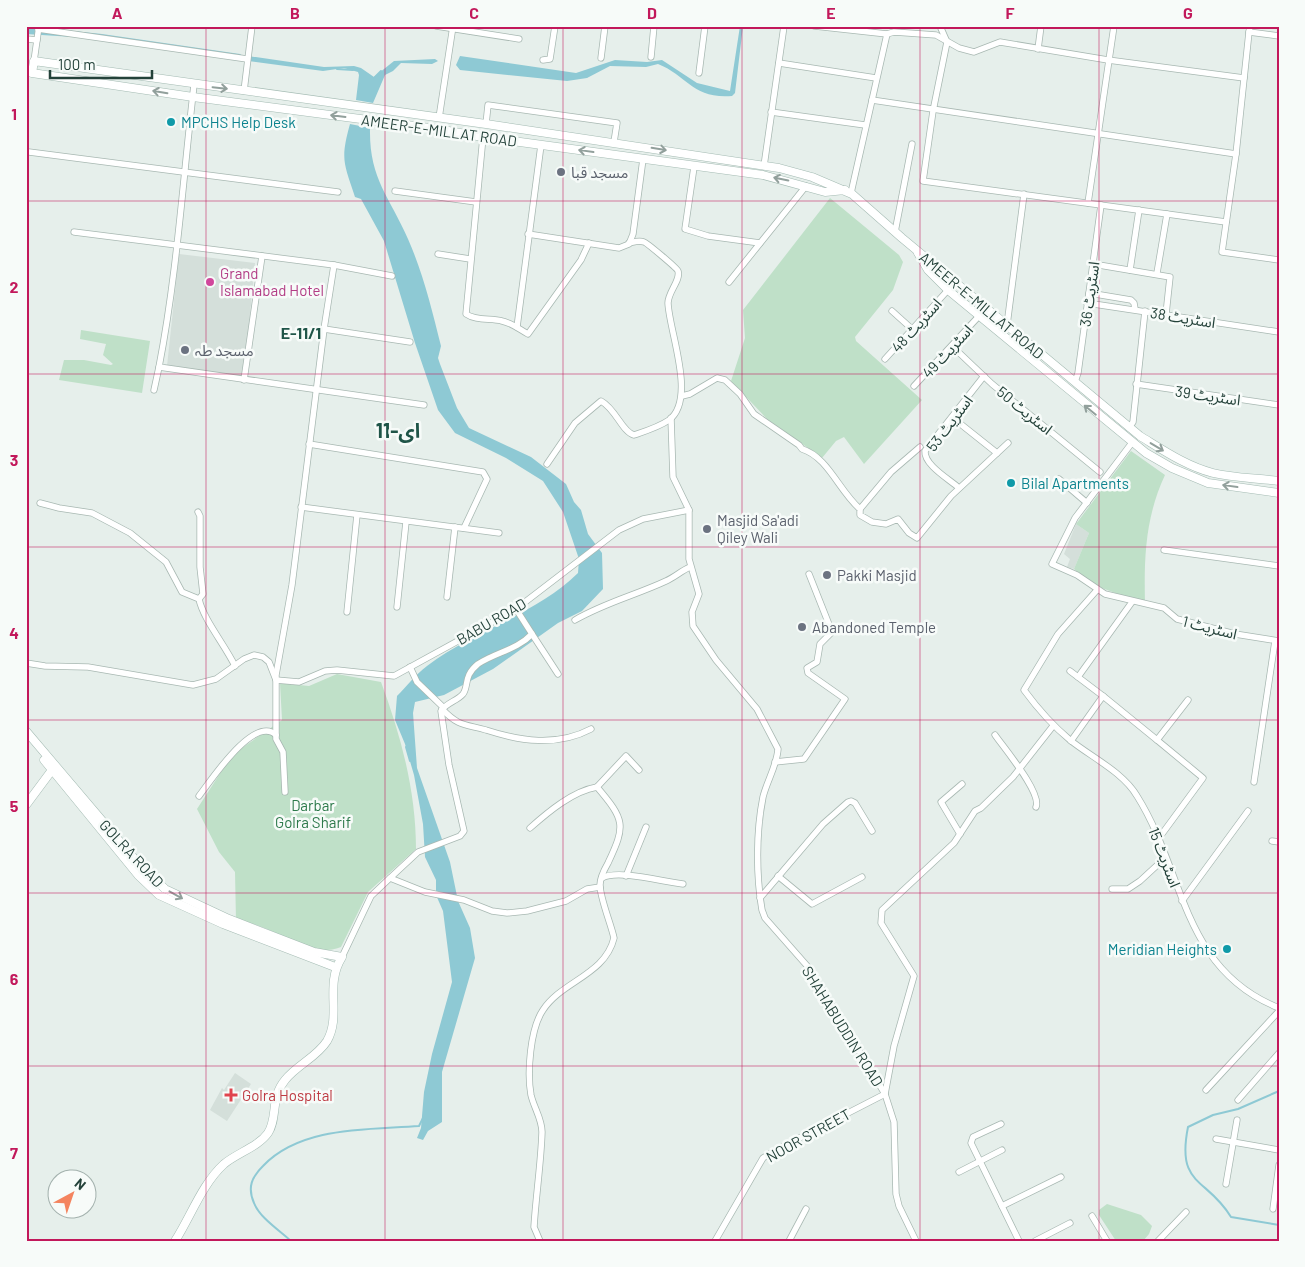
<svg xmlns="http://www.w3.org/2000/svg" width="1305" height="1267" font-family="Barlow,'Noto Sans Arabic',sans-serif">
	<rect width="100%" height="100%" fill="#e6efeb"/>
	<g fill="#d4dfda">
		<path d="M179,254L255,263L244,376L167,366Z"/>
		<path d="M1076,524L1089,533L1074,569L1067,567L1070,559L1064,554Z"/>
		<path d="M235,1073L251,1084L227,1121L210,1110L222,1088L224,1090Z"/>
	</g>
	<g fill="#bfe0c8">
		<path d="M830,198L899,255L903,262L893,290L855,337L856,341L922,400L864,464L844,437L836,441L822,458L767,419L731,381L745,338L743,310Z"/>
		<path d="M81,330L150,341L142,393L59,380L64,360H84L111,365L113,364L103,355L106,344L80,339Z"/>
		<path d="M1131,451L1165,475C1145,518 1144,558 1145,604L1091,584L1074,569L1089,533L1076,524Z"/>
		<path d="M337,674L381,682C401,736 416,791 416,849L368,892L341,947C310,959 287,935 259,926C252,923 243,922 236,921L235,872L219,852L197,809L232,755L282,720L280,683L309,686Z"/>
		<path d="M1107,1204L1141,1215L1152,1226L1149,1234L1143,1241H1116L1099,1215V1210Z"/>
	</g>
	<g fill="#8ec9d4">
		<path d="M26,26L102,34L240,54L247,59L105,39L26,34Z"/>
		<path d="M740,26H743L735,93L732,96C692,99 688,76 658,64L646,67L610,66L587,78L567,81L460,70L456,65L460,56L576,73L615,60L647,62L662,60L697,83L730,91Z"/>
		<path d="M248,56L324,67L354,66L361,68L374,77L394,61L435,59L438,61L432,64L401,63L393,71L385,75L373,103L356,100L359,75L358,72L344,68L323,71L248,61Z"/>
		<path d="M350,124L370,128C369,179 389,195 408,239C423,273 432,310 441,346L438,358L440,364L457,408L469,428L531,457L566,484L574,502L581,510L588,534L602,553L603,589L582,611L558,623L493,669L444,695L415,702L413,713L417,768L450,862L458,901L470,928L475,958L442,1072V1122L428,1131L423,1140L417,1138L421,1128L424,1092L432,1054L452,982L443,911L436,895V880L425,857L423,824L414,775L405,744L395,720L397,696C407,686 416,674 427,666C474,630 535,615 578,573L579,559L563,512L543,481L506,458L455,433L438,410L415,343L384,241L361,199L355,197C344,163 340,160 350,124Z"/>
	</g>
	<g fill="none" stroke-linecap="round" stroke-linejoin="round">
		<g stroke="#8ec9d4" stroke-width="2">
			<path d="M337,69L353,70"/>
			<path d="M374,78L381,71"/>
			<path d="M406,747L410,761"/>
			<path d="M1279,1091L1238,1109L1213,1115L1188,1127C1176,1187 1207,1177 1231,1217L1279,1225"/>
			<path d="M291,1241C279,1230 260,1218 254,1203C247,1187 252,1177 263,1166C301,1126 368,1130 419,1126L423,1118"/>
		</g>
		<defs>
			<g id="street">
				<path d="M436,26L519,39"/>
				<path d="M814,26L887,34L894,32L936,35L959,48L974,52L1000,42L1108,60L1244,78"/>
				<path d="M940,26L947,42L933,111L923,181L1226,222"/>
				<path d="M1250,26L1249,32L1279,36"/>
				<path d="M38,29L247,59"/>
				<path d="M1249,32L1236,154L1222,252L1279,260"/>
				<path d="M26,39L37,40"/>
				<path d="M1038,49L1041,26"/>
				<path d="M651,57L654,26"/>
				<path d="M601,58L605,26"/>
				<path d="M543,60L550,59L555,26"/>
				<path d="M34,61L39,26"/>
				<path d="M779,63L876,78"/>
				<path d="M699,73L705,26"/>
				<path d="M194,85C183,179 177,274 159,367L424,405"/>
				<path d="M244,91L252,26"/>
				<path d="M872,100L1236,154"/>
				<path d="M771,112L865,125"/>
				<path d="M439,118L453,26"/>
				<path d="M486,124L488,105L617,123L614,142"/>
				<path d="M483,137L466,314C476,321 491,318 502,321C512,323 519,329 528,334L581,260L589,243"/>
				<path d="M29,152L338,192"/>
				<path d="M764,166L784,26"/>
				<path d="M694,167L685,229L708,236L760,243"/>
				<path d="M395,191L476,202"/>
				<path d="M851,193L887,34"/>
				<path d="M1088,203L1114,26"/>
				<path d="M74,232L334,265L392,276"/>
				<path d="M895,232L912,144"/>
				<path d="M528,234L619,248L629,244L633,234L643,159"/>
				<path d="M438,254L470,259"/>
				<path d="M1093,264L1170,277L1166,314"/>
				<path d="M1130,270L1139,210"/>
				<path d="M1157,273L1167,214"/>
				<path d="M729,282L806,186"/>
				<path d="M1089,293L1131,300L1134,303L1135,309"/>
				<path d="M1087,303L1279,332"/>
				<path d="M892,311L912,329"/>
				<path d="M1007,325L1024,194"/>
				<path d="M517,327L541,145"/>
				<path d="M324,329L410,342"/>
				<path d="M952,346L992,384L1100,472"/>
				<path d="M885,359L948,290"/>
				<path d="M244,380L262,256"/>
				<path d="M1075,382L1078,373L1101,205"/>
				<path d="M1136,384L1279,405"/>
				<path d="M914,386L980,315"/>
				<path d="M154,390L159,367"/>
				<path d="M682,396L690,394L717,378L725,380L740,394L754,414L799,445L802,449C828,457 839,491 860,509V515L872,522L886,524L898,519L909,533L917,538L951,496L1008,443"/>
				<path d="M671,418L673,477L689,510V559L699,594L692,612L693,626L716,660L757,709L778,749C777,765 767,781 763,797C756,832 756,875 762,910L765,918L809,968L885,1094L894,1122L896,1194L899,1206L916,1241"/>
				<path d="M953,418L997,453"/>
				<path d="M1129,428L1133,422L1145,311"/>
				<path d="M309,444L483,472L487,479L464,528"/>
				<path d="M1131,444L1075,518L1052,564L1077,575L1105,594L1164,608L1177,619L1235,634L1279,641"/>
				<path d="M547,464L575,423L601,401C616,409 622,432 634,435C646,431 659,427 669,420C697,399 669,331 668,303C668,292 681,280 678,271C677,268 647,243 644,242C639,240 634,242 629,243"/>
				<path d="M1059,479L1087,503"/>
				<path d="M959,488C949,479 924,465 925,451L984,376"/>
				<path d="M40,503L59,508L92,513L130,533L166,562L182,592L199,599"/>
				<path d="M301,507L499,533"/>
				<path d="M860,509L891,472L920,447"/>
				<path d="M198,512L200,516V567L203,594L199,599C203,619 225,645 235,666"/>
				<path d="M1164,550L1279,566"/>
				<path d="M1097,590L1058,634L1024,690C1038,709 1052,725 1070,740C1091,757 1123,772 1137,796C1185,872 1181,969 1279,1008"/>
				<path d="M447,597L455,527"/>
				<path d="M397,607L406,522"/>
				<path d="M347,612L357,515"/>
				<path d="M575,620C604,603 636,595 666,581C675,577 681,571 690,567"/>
				<path d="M532,634L558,674"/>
				<path d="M26,663L45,666L88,667L193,685L216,679L244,659L254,655L263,657L269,662L276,680L299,682L325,671L337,670L394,676L516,609L619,530L643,519L689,510"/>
				<path d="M410,667L417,682L443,707"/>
				<path d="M1070,671L1103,696"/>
				<path d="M1078,677L1132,602"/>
				<path d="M442,709C459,727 465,724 486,730C520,741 557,747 591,729"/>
				<path d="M995,735C1004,748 1042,793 1036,807"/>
				<path d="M1157,740L1203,778L1159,838"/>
				<path d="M1071,741L1103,696L1157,740L1188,700"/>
				<path d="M775,762L804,759L845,699L808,673L807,668L817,662L820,644L832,632L809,574"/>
				<path d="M1254,782L1275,641"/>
				<path d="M597,787L626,756L639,770"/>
				<path d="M285,792L283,752L276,739V675L292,585L324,329L334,265"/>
				<path d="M199,796C210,782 254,714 276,735"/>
				<path d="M530,828C548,812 573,791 597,787C625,820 626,825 608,863C604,870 600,878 600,885C600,898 611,924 614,938C605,975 562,981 543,1010C530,1029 527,1073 531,1095C534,1108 542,1119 542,1132C541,1163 536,1195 534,1227L540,1241"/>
				<path d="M960,834L941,802L962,784"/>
				<path d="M1272,841L1279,842"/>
				<path d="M626,876L646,827"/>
				<path d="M778,876L812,904L862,877"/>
				<path d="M390,878L418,852L460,836L464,831L449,765L441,711C446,703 457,701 463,694C469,686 463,676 478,664C496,652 517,650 532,634L516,609"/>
				<path d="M602,878C618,869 663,882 683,884"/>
				<path d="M1112,889H1128L1140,881L1165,858"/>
				<path d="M760,898L823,824L848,802L851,801L855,803L872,831"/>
				<path d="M1182,901L1248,811"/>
				<path d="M342,957L371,896L390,878L425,892L464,900L492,911L507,913L527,911L566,901L587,889L600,887"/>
				<path d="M1206,1090L1279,1011"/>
				<path d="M1238,1100L1279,1053"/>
				<path d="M1001,1124L973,1137L971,1143L1019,1241"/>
				<path d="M1216,1139L1279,1150"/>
				<path d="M959,1172L1002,1150"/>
				<path d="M1226,1184L1237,1120"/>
				<path d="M1002,1206L1061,1177"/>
				<path d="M1273,1209L1279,1165"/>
				<path d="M1092,1216L1107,1241"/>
				<path d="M715,1241L763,1158L774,1151L885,1094L894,1046L914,976L881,923L882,910L954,843L975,811L981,808L1013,777L1053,726"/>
				<path d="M789,1241L806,1209"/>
				<path d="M1035,1241L1070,1223"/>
				<path d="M1158,1241L1186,1212"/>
			</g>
			<g id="secondary">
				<path d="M845,190L825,192L763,175L483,137L437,129L193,97L32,73L34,61L486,124L779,168L812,177L852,194L902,238L1140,436C1163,450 1186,466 1213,473C1234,478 1257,478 1279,481"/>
				<path d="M918,253L928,270L948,290L1146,453L1172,468L1208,483L1279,493"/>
				<path d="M26,731L138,863L165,889L229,919L314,952L342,957C324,985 342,1015 327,1041C317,1057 297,1065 285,1080C270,1098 278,1118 268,1133C258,1147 237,1153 224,1164C202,1184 191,1216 175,1241"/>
				<path d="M44,760L138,875L159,895L223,924L335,967"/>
				<path d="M26,805L55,766"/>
			</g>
		</defs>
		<use href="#street" stroke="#a8b8b2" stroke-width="7"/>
		<use href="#secondary" stroke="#a4bbb3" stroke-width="9"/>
		<use href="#street" stroke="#fff" stroke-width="5.5"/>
		<use href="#secondary" stroke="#fff" stroke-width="8"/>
	</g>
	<defs><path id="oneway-shaft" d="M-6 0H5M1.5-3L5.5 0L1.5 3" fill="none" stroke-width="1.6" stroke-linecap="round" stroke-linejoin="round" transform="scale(1.25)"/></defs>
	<g stroke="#92a09c">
		<use href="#oneway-shaft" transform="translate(220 88) rotate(6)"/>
		<use href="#oneway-shaft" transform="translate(160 92) rotate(-171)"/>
		<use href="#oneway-shaft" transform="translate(338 116) rotate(-173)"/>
		<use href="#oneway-shaft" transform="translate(659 149) rotate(9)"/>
		<use href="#oneway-shaft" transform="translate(586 151) rotate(-172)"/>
		<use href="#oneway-shaft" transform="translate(781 179) rotate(-168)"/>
		<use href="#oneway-shaft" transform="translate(1090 410) rotate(-141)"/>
		<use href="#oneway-shaft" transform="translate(1157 447) rotate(31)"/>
		<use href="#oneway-shaft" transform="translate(1230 486) rotate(-172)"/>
		<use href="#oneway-shaft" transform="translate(176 895) rotate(29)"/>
	</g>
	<path fill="none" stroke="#c2185b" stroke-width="1" stroke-opacity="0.55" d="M206,26V1241M385,26V1241M563,26V1241M742,26V1241M920,26V1241M1099,26V1241M26,201H1279M26,374H1279M26,547H1279M26,720H1279M26,893H1279M26,1066H1279"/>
	<g fill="#0f9aa8" stroke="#f7fbf9" stroke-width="2">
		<circle cx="171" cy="122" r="5"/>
		<circle cx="1011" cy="483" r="5"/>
		<circle cx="1227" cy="949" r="5"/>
	</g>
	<g fill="#6b7280" stroke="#f7fbf9" stroke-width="2">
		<circle cx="561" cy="172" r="5"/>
		<circle cx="185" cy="350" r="5"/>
		<circle cx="707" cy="529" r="5"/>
		<circle cx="827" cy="575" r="5"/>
		<circle cx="802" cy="627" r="5"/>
	</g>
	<circle fill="#d1479c" stroke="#f7fbf9" stroke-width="2" cx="210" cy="282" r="5"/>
	<path fill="#e0444e" stroke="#f7fbf9" stroke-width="2" d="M228.5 1087.5h5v5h5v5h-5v5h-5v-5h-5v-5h5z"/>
	<g text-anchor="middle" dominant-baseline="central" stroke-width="5" stroke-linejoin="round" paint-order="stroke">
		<g font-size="15" fill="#0d838f" stroke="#f7fbf9" text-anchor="start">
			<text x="181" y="122">MPCHS Help Desk</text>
			<text x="1021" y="483">Bilal Apartments</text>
			<text x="1217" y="949" text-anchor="end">Meridian Heights</text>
		</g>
		<g font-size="15" fill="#24423a" stroke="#f7fbf9">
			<text transform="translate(439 130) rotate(8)">AMEER-E-MILLAT ROAD</text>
			<text transform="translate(1089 294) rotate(-82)">اسٹریٹ 36</text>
			<text transform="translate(982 305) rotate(40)">AMEER-E-MILLAT ROAD</text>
			<text transform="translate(1183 317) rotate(9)">اسٹریٹ 38</text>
			<text transform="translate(916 325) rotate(-48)">اسٹریٹ 48</text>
			<text transform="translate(947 351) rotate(-47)">اسٹریٹ 49</text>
			<text transform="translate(1208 395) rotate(8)">اسٹریٹ 39</text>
			<text transform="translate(1025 410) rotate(39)">اسٹریٹ 50</text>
			<text transform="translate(949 423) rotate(-53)">اسٹریٹ 53</text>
			<text transform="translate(491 621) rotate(-30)">BABU ROAD</text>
			<text transform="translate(1210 627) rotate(14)">اسٹریٹ 1</text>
			<text transform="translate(132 853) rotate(47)">GOLRA ROAD</text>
			<text transform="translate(1165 857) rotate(69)">اسٹریٹ 15</text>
			<text transform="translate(843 1026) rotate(58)">SHAHABUDDIN ROAD</text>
			<text transform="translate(808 1135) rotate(-29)">NOOR STREET</text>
		</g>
		<g font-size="15" fill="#5b616d" stroke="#f7fbf9" text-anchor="start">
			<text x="571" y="172">مسجد قبا</text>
			<text x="195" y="350">مسجد طہ</text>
			<text x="717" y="520">Masjid Sa'adi<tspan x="717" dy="17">Qiley Wali</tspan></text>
			<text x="837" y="575">Pakki Masjid</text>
			<text x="812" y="627">Abandoned Temple</text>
		</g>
		<g font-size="15" fill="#b23c85" stroke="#f7fbf9" text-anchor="start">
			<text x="220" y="273">Grand<tspan x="220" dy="17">Islamabad Hotel</tspan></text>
		</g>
		<g font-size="15" fill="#2d7a4b" stroke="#f7fbf9">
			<text x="313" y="805">Darbar<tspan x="313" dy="17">Golra Sharif</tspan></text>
		</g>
		<g font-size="15" fill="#be3a42" stroke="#f7fbf9" text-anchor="start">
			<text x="242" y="1095">Golra Hospital</text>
		</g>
		<g font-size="16" font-weight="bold" fill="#1f5548" stroke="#f7fbf9">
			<text x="301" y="332">E-11/1</text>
		</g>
		<g font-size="20" font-weight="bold" fill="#1f5548" stroke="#f7fbf9">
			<text x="398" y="430">ای-11</text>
		</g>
	</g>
	<rect width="1305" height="1267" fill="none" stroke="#f7fbf9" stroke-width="55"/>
	<g transform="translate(72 1194) rotate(40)"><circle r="24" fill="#f7fbf9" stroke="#a3b1ad"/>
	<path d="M0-4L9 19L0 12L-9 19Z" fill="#f4845f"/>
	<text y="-8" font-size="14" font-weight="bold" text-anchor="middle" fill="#24423a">N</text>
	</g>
	<path d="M50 70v8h102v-8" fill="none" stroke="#24423a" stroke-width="2.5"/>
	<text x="58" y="70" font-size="15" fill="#24423a" stroke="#f7fbf9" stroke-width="4" paint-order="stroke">100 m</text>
	<rect x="28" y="28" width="1250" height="1212" fill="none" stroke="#c2185b" stroke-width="2"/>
	<g font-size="16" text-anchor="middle" font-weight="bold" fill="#c2185b">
		<text x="117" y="19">A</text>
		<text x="295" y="19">B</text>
		<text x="474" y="19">C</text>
		<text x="652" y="19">D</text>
		<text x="831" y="19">E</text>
		<text x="1010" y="19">F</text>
		<text x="1188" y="19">G</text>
		<text x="14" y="120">1</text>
		<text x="14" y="293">2</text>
		<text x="14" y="466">3</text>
		<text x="14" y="639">4</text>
		<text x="14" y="812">5</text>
		<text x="14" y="985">6</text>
		<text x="14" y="1159">7</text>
	</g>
</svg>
